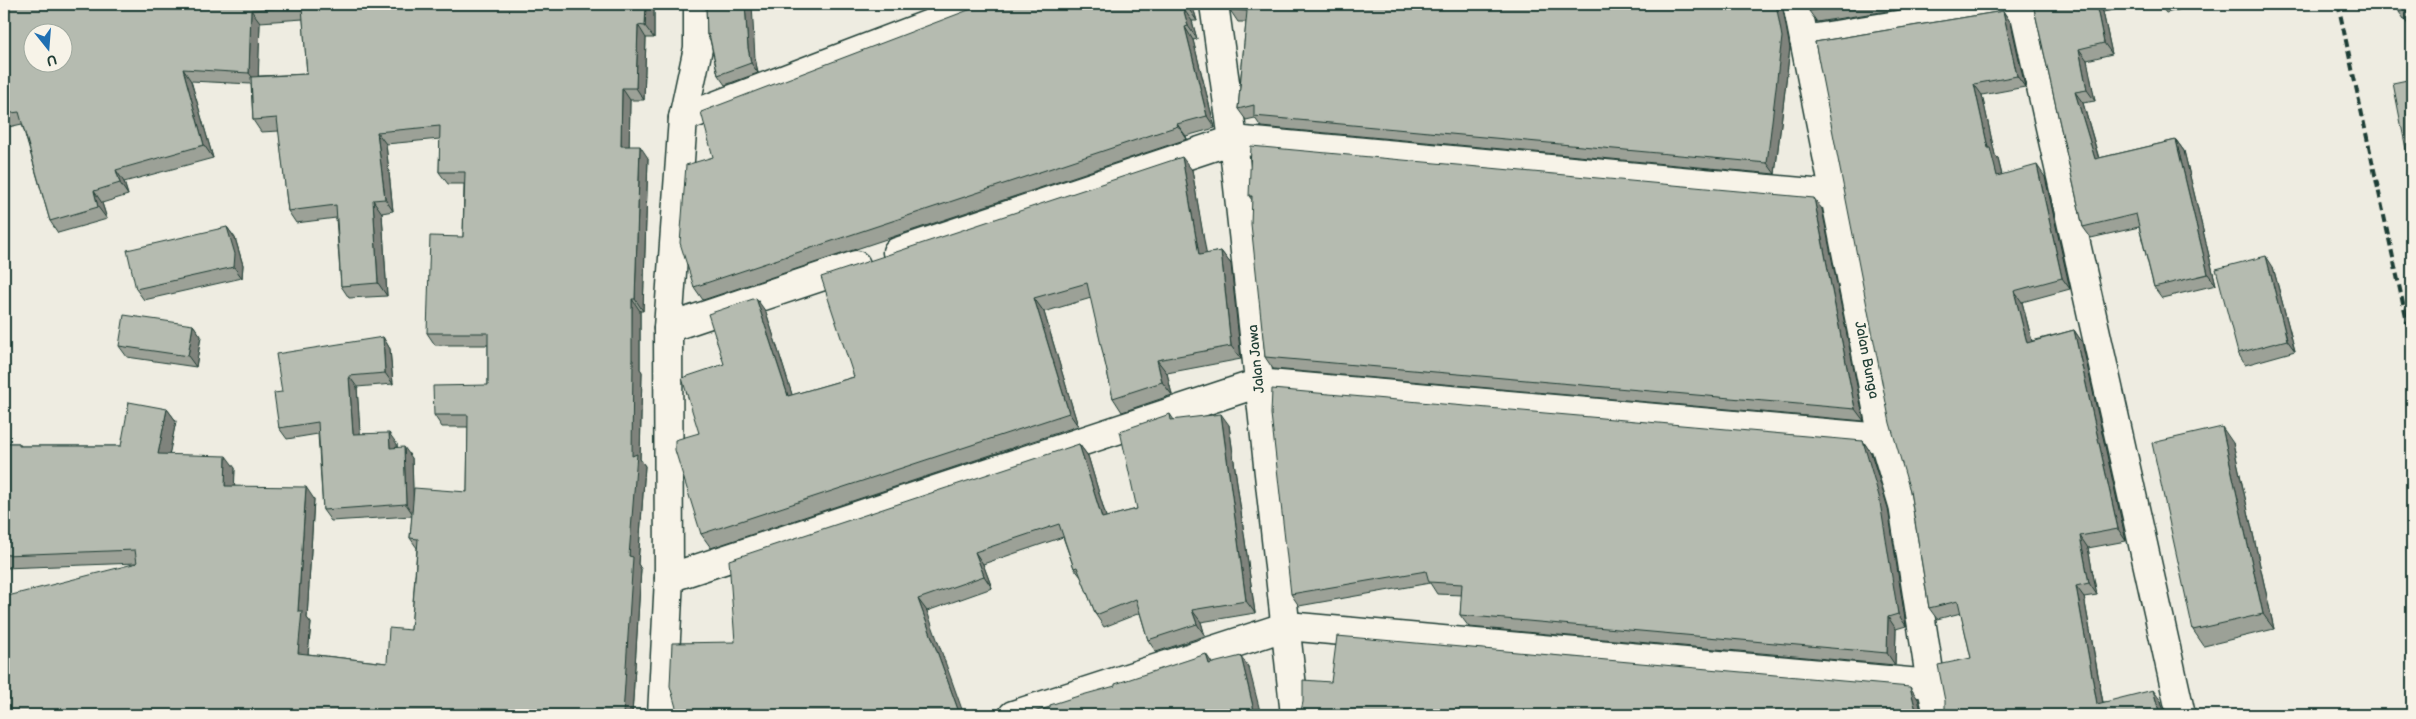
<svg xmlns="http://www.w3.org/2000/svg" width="2416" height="719" font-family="'Balsamiq Sans',sans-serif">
	<rect width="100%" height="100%" fill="#eeece1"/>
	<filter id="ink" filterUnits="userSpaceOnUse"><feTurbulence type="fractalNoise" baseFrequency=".02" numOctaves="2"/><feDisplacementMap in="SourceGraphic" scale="10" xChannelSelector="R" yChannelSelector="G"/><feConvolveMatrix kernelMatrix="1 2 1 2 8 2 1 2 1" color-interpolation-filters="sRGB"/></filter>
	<g filter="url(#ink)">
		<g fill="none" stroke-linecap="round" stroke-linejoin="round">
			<defs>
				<g id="minor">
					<path d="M1214,4L1233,140L1295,715"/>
					<path d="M1797,4L1883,438L1903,505L1931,684L1938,715"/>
					<path d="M2023,6L2181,715"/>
					<path d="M1804,40L2029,4"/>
					<path d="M683,118L982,4"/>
					<path d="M897,252L1233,140L1835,195"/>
					<path d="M668,328L856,265"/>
					<path d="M669,578L1259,383L1883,438"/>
					<path d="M662,715L669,578L668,328L683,118L698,48V4"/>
					<path d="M1013,715L1287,626L1931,684"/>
				</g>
			</defs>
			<use href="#minor" stroke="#1f3d34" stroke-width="31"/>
			<use href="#minor" stroke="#f7f3e8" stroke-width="28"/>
			<path stroke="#1f3d34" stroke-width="4" stroke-dasharray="8 4" stroke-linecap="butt" d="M2338,4L2412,345"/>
		</g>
		<g fill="#9ca197" stroke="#1f3d34" fill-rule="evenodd">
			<path d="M4,4H654V38H646L644,100H630L629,146L648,158L643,311H640V369L642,372L640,459L645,466L638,564L641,569L632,715H4L137,563L4,568V443H19L21,446H121L167,409L176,421L169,454L235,468L234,486L314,499L307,618L311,623L308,654L387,663L411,630L417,548L410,538L412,516L331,521L323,510L318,434L287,439L279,428L282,392L383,337L390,349L393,384L357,387L360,434L397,444V448L412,458L413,498L467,492L468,427H442L434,415L488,385V345H435L427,333L463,237L464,184H448L439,172L440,139L386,144L393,211L382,213L387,296L349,298L341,286L336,218L296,223L288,211L279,131L261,132L253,120L251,84L191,81L213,158L124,182L128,195L102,203L107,219L58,233L50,221L22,124L4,128ZM303,19L307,74L258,76L260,22Z"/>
			<path d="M706,4L755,58L758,73L725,85L718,75L710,40L707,35Z"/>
			<path d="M929,4H940L931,7Z"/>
			<path d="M982,4H1192L1197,21H1192L1197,39L1193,40L1215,128L1186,136L1187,139L703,300L694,287L713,157Z"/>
			<path d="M1230,4H1782L1790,48L1775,174L1261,127L1255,118L1246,120L1238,109L1246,22H1238L1230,10Z"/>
			<path d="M1807,4H1932L1817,22L1809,11Z"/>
			<path d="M2033,4H2146L2103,12L2112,54L2087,60L2095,101L2083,103L2099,158L2176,140L2184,151L2216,285L2162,298L2154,287L2139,227L2091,238L2083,227Z"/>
			<path d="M2159,4H2202L2166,13Z"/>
			<path d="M2412,4V26H2409L2399,12Z"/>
			<path d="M2003,11L2011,23L2025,87L1982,95L1995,155L1998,159L2002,175L2045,177L2070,289L2022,302L2032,341L2074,330L2082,342L2126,541L2088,548L2097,595L2084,597L2103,702L2161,701L2165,715H1940L1945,709L1971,658L1961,613L1937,619L1929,608L1910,491L1815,42Z"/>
			<path d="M1192,170L1206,254L1221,251L1231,264L1241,359L1167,373L1172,395L1122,412L1113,398L1091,298L1044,312L1078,426L711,548L701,534L699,433L724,364L766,312L792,395L854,377Z"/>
			<path d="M1249,196L1822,209L1864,421L1273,369L1265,357L1252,200Z"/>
			<path d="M227,227L235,238L243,265L242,278L144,300L136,289Z"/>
			<path d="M2273,267L2295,351L2245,365L2238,353Z"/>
			<path d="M193,325L201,336L196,367L127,357L119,346Z"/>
			<path d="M1170,414L1174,420L1229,425L1255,613L1201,622L1205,636L1156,652L1148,640L1140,613L1104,627L1096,615L1081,577L1074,568L1063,537L983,564L992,588L927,611L735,642L1079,444L1088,456L1106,517L1137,509Z"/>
			<path d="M1863,441L1871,453L1888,508L1906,626L1896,629L1895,665L1469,627L1460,615L1462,595L1437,594L1430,583L1299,606L1291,594Z"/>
			<path d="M2233,443L2274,629L2204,646L2193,630Z"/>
		</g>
		<g fill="#7f837b" stroke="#1f3d34">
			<path d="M646,4H654V38L645,26Z"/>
			<path d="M745,4H752L755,58L758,73L751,63L748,48Z"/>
			<path d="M1187,4H1192L1197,21L1188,8Z"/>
			<path d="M1776,4H1782L1790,48L1775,174L1767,163Z"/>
			<path d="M2096,4H2097L2103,12L2112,54L2104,43Z"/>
			<path d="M1183,8L1192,21L1197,39L1188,26Z"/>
			<path d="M251,10L260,22L258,85L249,73Z"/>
			<path d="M2003,11L2011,23L2025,87L2017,76Z"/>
			<path d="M638,25L646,38L644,100L636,88Z"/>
			<path d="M1185,27L1193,40L1215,128L1207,116Z"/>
			<path d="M2079,49L2087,60L2095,101L2087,90Z"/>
			<path d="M183,69L191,81L213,158L204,145Z"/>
			<path d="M1974,84L1982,95L1995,155L1998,159L2005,188L1997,176L1988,148Z"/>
			<path d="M622,88L630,100L629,158L621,146Z"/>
			<path d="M2075,92L2083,103L2102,170L2095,159Z"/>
			<path d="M1177,124L1186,136L1187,139L1178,126Z"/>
			<path d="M377,132L386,144L393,211L385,199Z"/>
			<path d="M2176,140L2184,151L2216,285L2208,274Z"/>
			<path d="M640,146L648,158L643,311L635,299Z"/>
			<path d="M1182,157L1192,170L1209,269L1199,255Z"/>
			<path d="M2037,165L2045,177L2070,289L2062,278Z"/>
			<path d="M116,170L124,182L128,195L120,183Z"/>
			<path d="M94,191L102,203L107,219L98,207Z"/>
			<path d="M1814,198L1822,209L1864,421L1855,409Z"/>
			<path d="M373,200L382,213L387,296L378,283Z"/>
			<path d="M227,227L235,238L243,265L242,278L234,267Z"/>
			<path d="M1221,251L1231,264L1241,359L1231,346Z"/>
			<path d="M2266,256L2273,267L2295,351L2287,340Z"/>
			<path d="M2014,291L2022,302L2035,354L2027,343Z"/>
			<path d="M756,298L766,312L797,410L788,396Z"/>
			<path d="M1034,298L1044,312L1078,426L1069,413Z"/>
			<path d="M632,299L640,311V369L642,372L640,459L645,466L638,564L641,569L632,715H623L629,556Z"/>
			<path d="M193,325L201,336L196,367L188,356Z"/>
			<path d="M2074,330L2082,342L2126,541L2118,529Z"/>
			<path d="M383,337L390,349L393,384L385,373Z"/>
			<path d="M1157,360L1167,373L1172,395L1162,382Z"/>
			<path d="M349,376L357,387L361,445L353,434Z"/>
			<path d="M167,409L176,421L167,466L158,454Z"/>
			<path d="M1221,414L1229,425L1255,613L1246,601Z"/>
			<path d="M2222,427L2233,443L2274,629L2263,614Z"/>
			<path d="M389,433L397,444L398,459L390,448Z"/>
			<path d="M1863,441L1871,453L1888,508L1906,626L1898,614Z"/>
			<path d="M1079,444L1088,456L1110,530L1102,518Z"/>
			<path d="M404,447L412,458L414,516L406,504Z"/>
			<path d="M226,456L235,468L234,498L225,486Z"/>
			<path d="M306,487L314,499L307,618L311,623L307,665L298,653V611Z"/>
			<path d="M2080,536L2088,548L2097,595L2089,583Z"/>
			<path d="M975,552L983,564L992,588L984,576Z"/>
			<path d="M2076,586L2084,597L2105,715L2097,704Z"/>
			<path d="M918,599L927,611L964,715H960Z"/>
			<path d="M1192,610L1201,622L1205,636L1197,624Z"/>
			<path d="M1888,617L1896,629L1895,665L1887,653Z"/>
			<path d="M1206,654L1214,666L1209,664Z"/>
			<path d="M1241,656L1249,668L1261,715H1255Z"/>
			<path d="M1910,687L1918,699L1922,715H1919L1915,707Z"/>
			<path d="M2153,690L2161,701L2165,715H2160Z"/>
		</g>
		<g fill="#b5bbb0" stroke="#1f3d34" fill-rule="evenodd">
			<path d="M4,4H646L645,26L638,25L636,88H622L621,146H640L635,299H632V360H633L632,456L637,454L629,556L633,557L623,715H4V597L137,563L135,550L4,555V443H19V446H121L129,402L167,409L158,454L226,456L225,486L306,487L298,611H302L298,653L387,663L389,628L411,630L418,539L410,538L414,488L467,492L468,415H434L433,386L488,385V333H427L430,236L463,237L465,172H439L440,126L377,132L385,199L373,200L378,283L341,286L336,205L288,211L277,118L253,120L251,77L307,74L302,7L251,10L249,73L183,69L204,145L116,170L120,183L94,191L98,207L50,221L19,112L4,114ZM32,32H62V62H32Z"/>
			<path d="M706,4H745L748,48L751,63L718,75L709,34L707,35Z"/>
			<path d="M982,4H1187L1188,8H1183L1188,26L1185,27L1207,116L1177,124L1178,126L694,287L680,243L686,165L713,157L701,112L979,6Z"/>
			<path d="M1230,4H1776L1782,37L1767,163L1254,116V105L1238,109L1247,11L1230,10Z"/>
			<path d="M1807,4H1855L1809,11Z"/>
			<path d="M2033,4H2096L2104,43L2079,49L2087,90L2075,92L2095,159L2176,140L2208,274L2154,287L2136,214L2083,227Z"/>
			<path d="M2398,4H2412V10L2399,12Z"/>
			<path d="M2003,11L2017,76L1974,84L1988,148H1990L1997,176L2037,165L2062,278L2014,291L2027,343L2074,330L2118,529L2080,536L2089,583L2076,586L2097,704L2153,690L2160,715H1940L1945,709V701L1938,665L1971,658L1958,601L1929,608L1910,491L1890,423L1815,42Z"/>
			<path d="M2412,79V180L2393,83Z"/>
			<path d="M1251,146L1814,198L1855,409L1265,357L1251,224L1252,196H1249Z"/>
			<path d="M1182,157L1199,255L1221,251L1231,346L1157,360L1162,382L1113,398L1087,283L1034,298L1069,413L701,534L675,450V440L699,433L682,378L724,364L708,314L756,298L788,396L854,377L821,277Z"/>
			<path d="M227,227L235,254L234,267L136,289L127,250Z"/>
			<path d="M2266,256L2287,340L2238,353L2216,269Z"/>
			<path d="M124,315L193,325L188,356L119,346Z"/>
			<path d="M383,337L385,373L349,376L353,434L389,433L390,448L404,447L406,504L323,510L318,422L279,428L274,393L282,392L276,354Z"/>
			<path d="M1272,389L1863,441L1879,496L1898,614L1888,617L1887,653L1460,615L1462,584L1429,582L1426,571L1291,594L1271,414Z"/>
			<path d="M1170,414L1171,420L1221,414L1246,601L1192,610L1197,624L1148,640L1136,599L1096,615L1077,567L1074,568L1059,524L975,552L984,576L918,599L960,715H678L670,686L672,643L735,642L729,560L1079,444L1102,518L1137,509L1120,431Z"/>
			<path d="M2222,427L2263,614L2193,630L2152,443Z"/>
			<path d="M1337,636L1910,687L1915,707L1920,715H1300L1303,702V680L1331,682Z"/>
			<path d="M1206,654L1209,664L1241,656L1255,715H1023L1050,707V705L1075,697L1115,686V684Z"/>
		</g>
	</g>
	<g text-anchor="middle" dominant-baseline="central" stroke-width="4.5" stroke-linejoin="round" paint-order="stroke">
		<g font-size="14" fill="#1f3d34" stroke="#f7f3e8">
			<text transform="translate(1256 359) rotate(-96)">Jalan Jawa</text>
			<text transform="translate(1867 360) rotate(79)">Jalan Bunga</text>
		</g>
	</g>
	<rect width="2416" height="719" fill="none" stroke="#f7f3e8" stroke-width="20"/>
	<rect x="10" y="10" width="2396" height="699" fill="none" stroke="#1f3d34" stroke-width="2" filter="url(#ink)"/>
	<g transform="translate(48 48) rotate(163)"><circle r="24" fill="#f7f3e8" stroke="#a1aaa0"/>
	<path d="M0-4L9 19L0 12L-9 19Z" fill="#1f6fb2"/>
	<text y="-8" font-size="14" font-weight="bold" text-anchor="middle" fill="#1f3d34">U</text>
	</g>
</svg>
